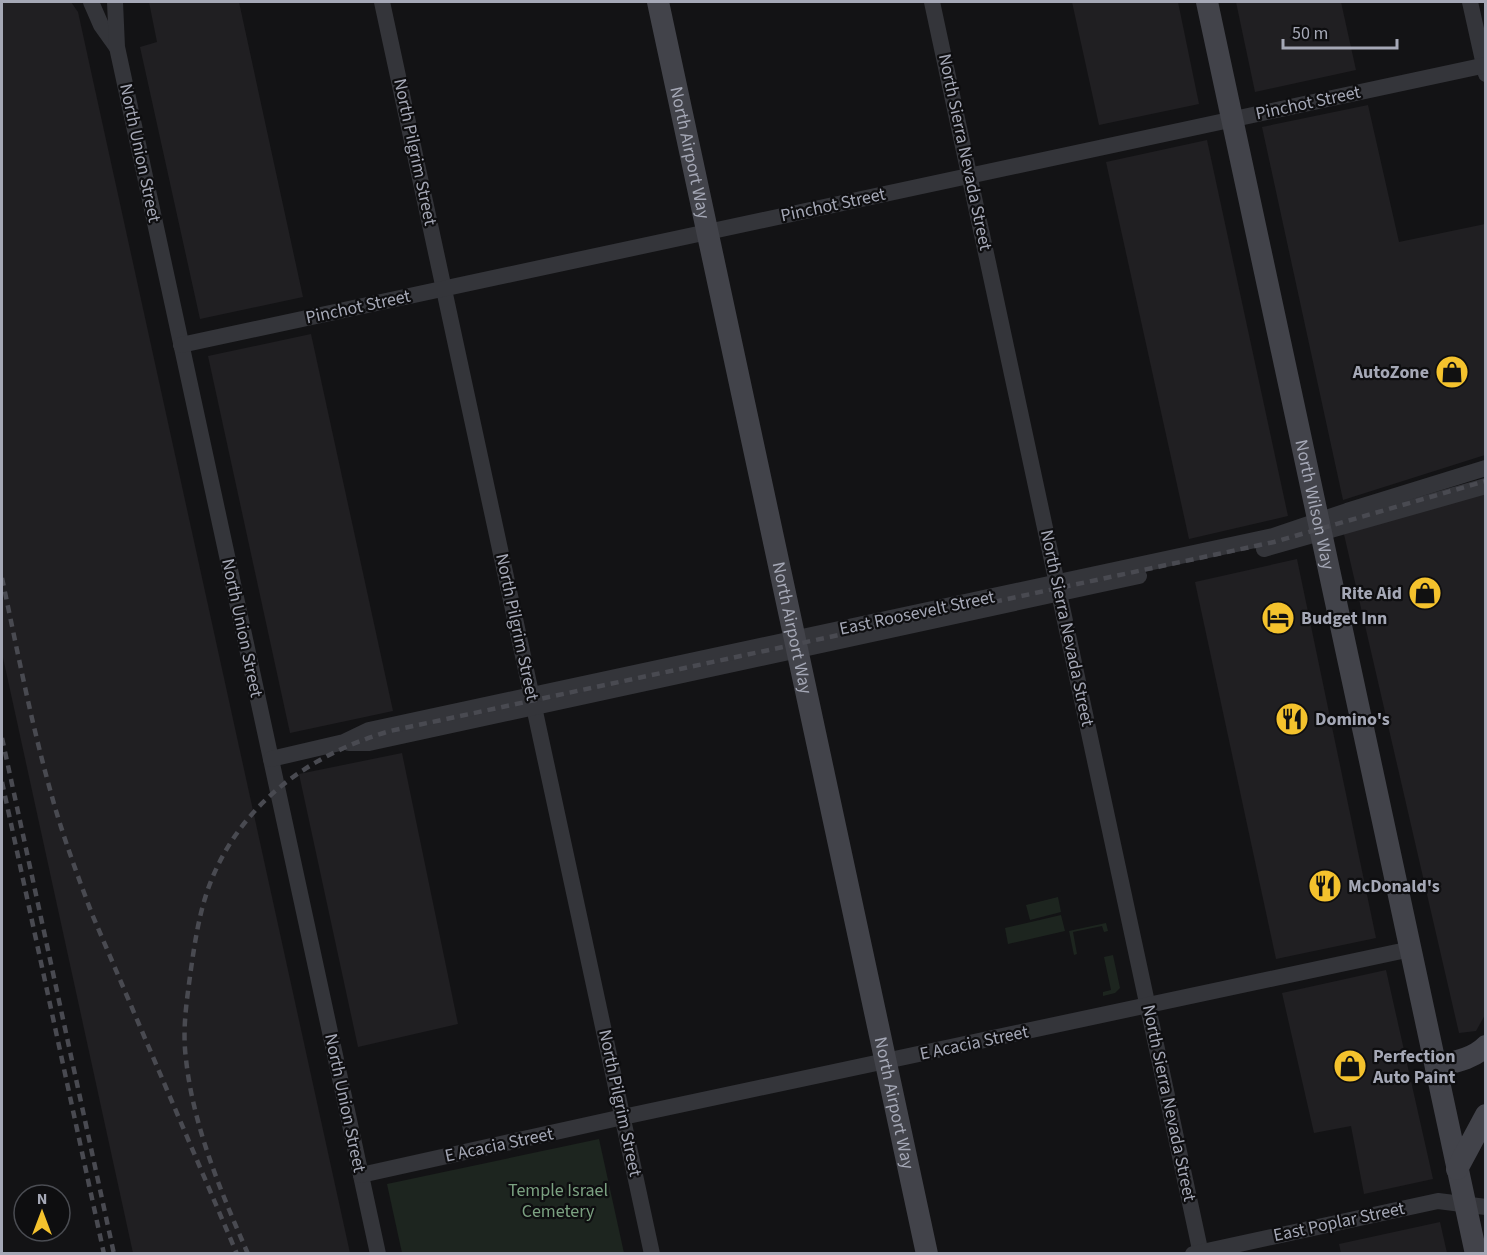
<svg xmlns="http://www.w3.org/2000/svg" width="1487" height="1255" font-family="'Source Sans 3',sans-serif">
	<rect width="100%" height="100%" fill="#131315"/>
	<g fill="#201f22">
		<path d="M2,2H71L78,12L350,1253H133L2,653Z"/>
		<path d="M149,2H239L303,297L200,319L140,47L157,42Z"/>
		<path d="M1072,2H1178L1199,104L1099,125Z"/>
		<path d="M1236,2H1341L1356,70L1255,92Z"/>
		<path d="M1368,105L1399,242L1485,224V455L1343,500L1262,127Z"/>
		<path d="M1207,140L1288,516L1189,539L1106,162Z"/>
		<path d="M311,334L393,711L290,733L208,356Z"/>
		<path d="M1485,490L1486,1013L1476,1031L1459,1033L1343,530Z"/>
		<path d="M1297,559L1376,938L1276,959L1195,582Z"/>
		<path d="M402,753L458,1024L358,1047L299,774Z"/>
		<path d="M1386,970L1433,1179L1364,1194L1351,1126L1314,1133L1282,993Z"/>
		<path d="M1440,1222L1447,1253H1341L1339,1244Z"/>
	</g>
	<g fill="#1d251f">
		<path d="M1058,897L1061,912L1030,920L1026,905Z"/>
		<path d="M1061,915L1065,931L1008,944L1005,928Z"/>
		<path d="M1106,923L1108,931L1104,932L1102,926L1073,932L1077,954L1074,955L1069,931Z"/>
		<path d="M1113,955L1120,988L1115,993L1103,996V992L1111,990L1104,957Z"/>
		<path d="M599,1139L624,1253H402L387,1184Z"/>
	</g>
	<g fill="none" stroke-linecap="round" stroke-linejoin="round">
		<g stroke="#34353a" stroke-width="16">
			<path d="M91,2L101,25L116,46"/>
			<path d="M115,2L117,47L378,1254"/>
			<path d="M382,2L652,1254"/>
			<path d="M932,2L1201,1254"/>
			<path d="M1470,2L1486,74"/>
			<path d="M181,345C616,251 1051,159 1486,65"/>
			<path d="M1264,549L1486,486"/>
			<path d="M349,743H369L1139,576"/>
			<path d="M271,759L344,742L369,730L1273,536L1347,511L1486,468"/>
			<path d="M361,1175L623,1117L1411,949"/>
			<path d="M1193,1254L1438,1201L1486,1207"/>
		</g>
		<g stroke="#42434a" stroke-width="22">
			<path id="s1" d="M658,2L927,1254"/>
			<path id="s2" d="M1207,2L1476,1254"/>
			<path d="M1437,1066C1454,1062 1473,1059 1486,1046"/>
			<path d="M1457,1169L1486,1115"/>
		</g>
		<g stroke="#494a51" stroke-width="4.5" stroke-dasharray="8 6" stroke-linecap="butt">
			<path d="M2,578C17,649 31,722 51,793C62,834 77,874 92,914L237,1254"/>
			<path d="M2,738L114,1254"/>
			<path d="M2,782L104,1254"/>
			<path d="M248,1254C221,1192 193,1126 186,1059C182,1029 187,999 191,969C195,941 199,915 208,889C238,805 308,755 390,731L1274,542L1486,481"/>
		</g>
	</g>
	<defs>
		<symbol id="shop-disc" viewBox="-11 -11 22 22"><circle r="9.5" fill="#f4c22d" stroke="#0e0e10"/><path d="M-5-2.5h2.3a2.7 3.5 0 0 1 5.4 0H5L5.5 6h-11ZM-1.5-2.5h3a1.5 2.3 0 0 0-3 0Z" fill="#111"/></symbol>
		<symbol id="hotel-disc" viewBox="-11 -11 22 22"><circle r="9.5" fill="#f4c22d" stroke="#0e0e10"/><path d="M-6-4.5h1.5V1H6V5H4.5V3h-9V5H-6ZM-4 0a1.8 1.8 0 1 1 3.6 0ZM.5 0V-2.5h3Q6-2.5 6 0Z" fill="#111"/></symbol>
		<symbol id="restaurant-disc" viewBox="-11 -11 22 22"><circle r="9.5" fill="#f4c22d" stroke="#0e0e10"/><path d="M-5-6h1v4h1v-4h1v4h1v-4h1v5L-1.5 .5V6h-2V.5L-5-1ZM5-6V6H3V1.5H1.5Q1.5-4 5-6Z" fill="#111"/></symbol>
	</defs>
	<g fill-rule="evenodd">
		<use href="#shop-disc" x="1433" y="353" width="38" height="38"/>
		<use href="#shop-disc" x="1406" y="574" width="38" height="38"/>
		<use href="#hotel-disc" x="1259" y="599" width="38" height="38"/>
		<use href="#restaurant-disc" x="1273" y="700" width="38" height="38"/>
		<use href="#restaurant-disc" x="1306" y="867" width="38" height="38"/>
		<use href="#shop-disc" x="1331" y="1047" width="38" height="38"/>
	</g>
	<g text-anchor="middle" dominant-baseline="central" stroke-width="4.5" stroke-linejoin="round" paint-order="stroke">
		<g font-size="18" fill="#a5a8b6" stroke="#0e0e10">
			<text transform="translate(1308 103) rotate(-12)">Pinchot Street</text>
			<text transform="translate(415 152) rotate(78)">North Pilgrim Street</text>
			<text stroke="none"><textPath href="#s1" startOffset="154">North Airport Way</textPath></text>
			<text transform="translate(965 152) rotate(78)">North Sierra Nevada Street</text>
			<text transform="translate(140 153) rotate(78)">North Union Street</text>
			<text transform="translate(833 205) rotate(-12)">Pinchot Street</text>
			<text transform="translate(358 307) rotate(-12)">Pinchot Street</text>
			<text stroke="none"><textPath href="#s2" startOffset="514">North Wilson Way</textPath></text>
			<text transform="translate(917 613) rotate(-12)">East Roosevelt Street</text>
			<text transform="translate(517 627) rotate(78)">North Pilgrim Street</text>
			<text transform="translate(242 628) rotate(78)">North Union Street</text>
			<text stroke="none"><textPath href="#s1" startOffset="640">North Airport Way</textPath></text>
			<text transform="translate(1067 628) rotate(78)">North Sierra Nevada Street</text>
			<text transform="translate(974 1043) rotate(-12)">E Acacia Street</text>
			<text transform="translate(345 1103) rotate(78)">North Union Street</text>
			<text transform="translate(620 1103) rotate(78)">North Pilgrim Street</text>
			<text stroke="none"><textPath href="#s1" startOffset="1126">North Airport Way</textPath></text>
			<text transform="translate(1169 1103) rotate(78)">North Sierra Nevada Street</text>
			<text transform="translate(499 1145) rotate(-12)">E Acacia Street</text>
			<text transform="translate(1339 1222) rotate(-12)">East Poplar Street</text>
		</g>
		<g font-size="18" font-weight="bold" fill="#a5a8b6" stroke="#0e0e10" text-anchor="start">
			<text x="1429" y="372" text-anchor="end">AutoZone</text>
			<text x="1402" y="593" text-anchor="end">Rite Aid</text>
			<text x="1301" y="618">Budget Inn</text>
			<text x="1315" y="719">Domino's</text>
			<text x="1348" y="886">McDonald's</text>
			<text x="1373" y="1056">Perfection<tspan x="1373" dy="21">Auto Paint</tspan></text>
		</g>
		<g font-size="18" fill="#7ba181" stroke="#0e0e10">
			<text x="558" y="1190">Temple Israel<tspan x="558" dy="21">Cemetery</tspan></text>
		</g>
	</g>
	<rect width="1487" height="1255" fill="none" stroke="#a5a8b6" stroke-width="6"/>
	<g transform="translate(42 1213)"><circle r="28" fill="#0e0e10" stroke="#4a4c52" stroke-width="1.5"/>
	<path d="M0-4.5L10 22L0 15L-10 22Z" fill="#f4c22d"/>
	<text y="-9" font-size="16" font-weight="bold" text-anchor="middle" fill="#a5a8b6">N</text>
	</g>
	<path d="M1283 39v9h114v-9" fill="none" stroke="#a5a8b6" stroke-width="3"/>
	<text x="1292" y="39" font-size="18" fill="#a5a8b6" stroke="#0e0e10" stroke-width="4.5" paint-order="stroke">50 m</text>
</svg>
